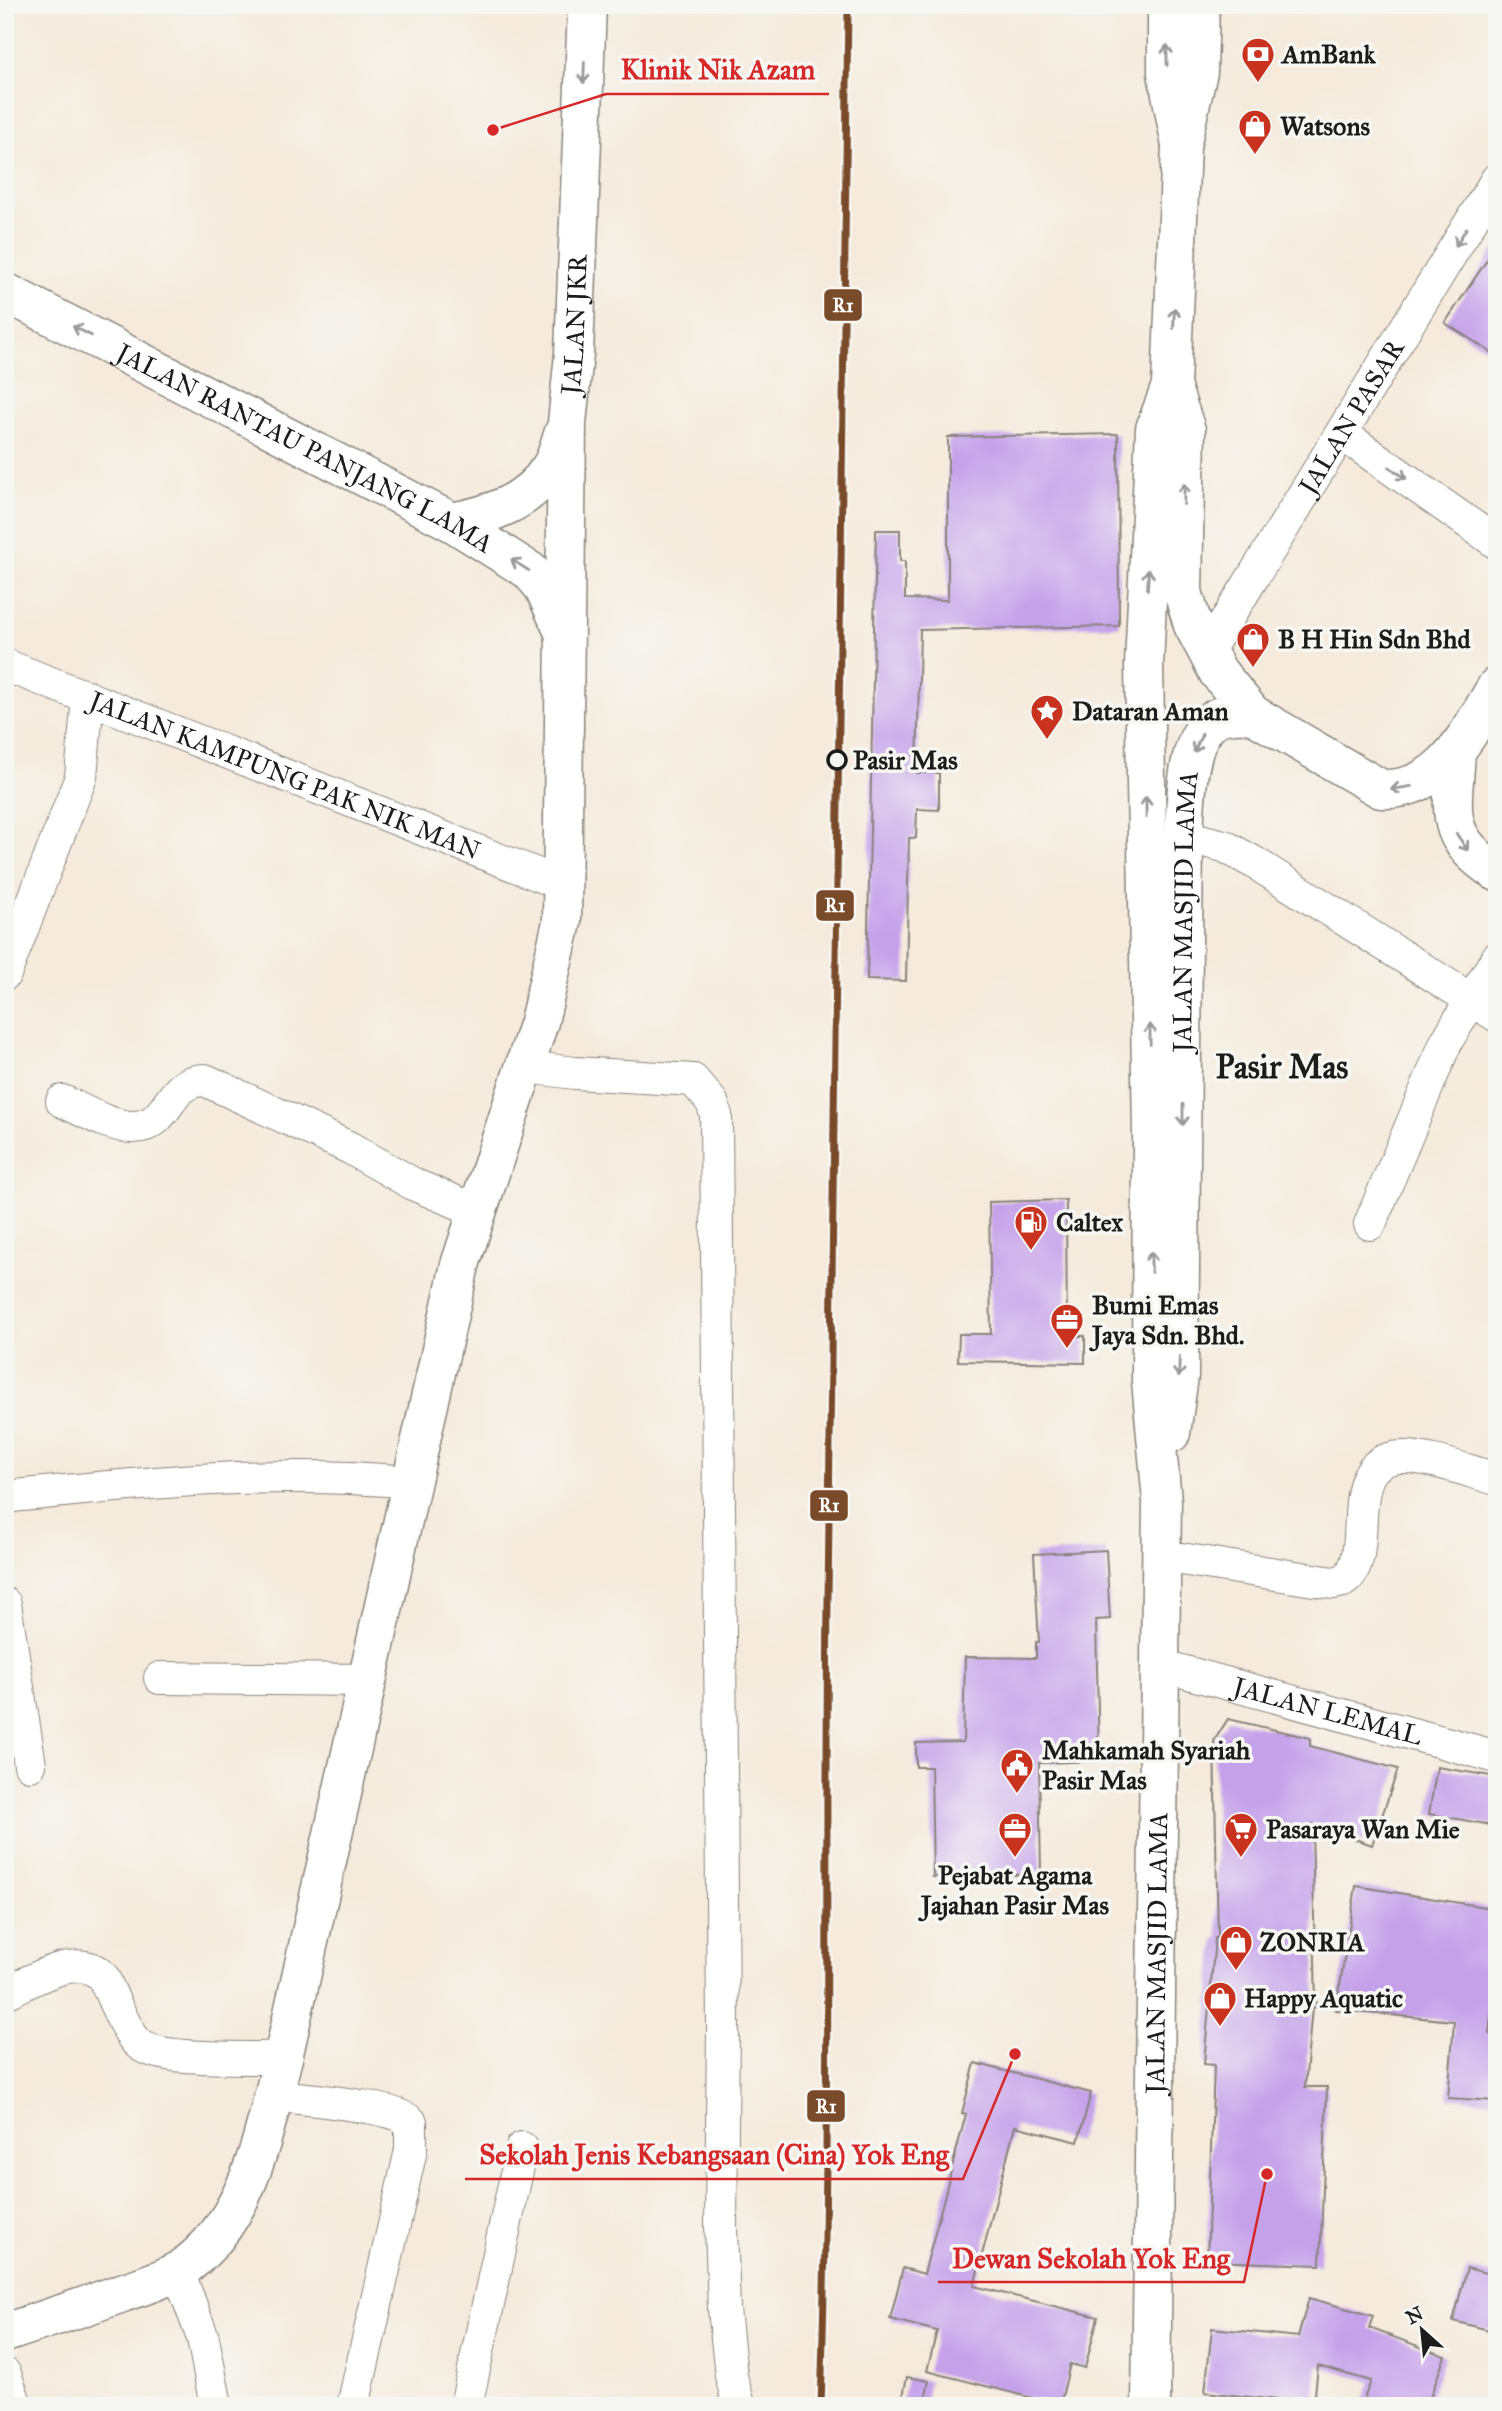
<svg xmlns="http://www.w3.org/2000/svg" width="1502" height="2411" font-family="'IM FELL Great Primer',serif">
	<rect width="100%" height="100%" fill="#f6f6f2"/>
	<filter id="ink" filterUnits="userSpaceOnUse"><feTurbulence type="fractalNoise" baseFrequency=".0143" numOctaves="2"/><feDisplacementMap in="SourceGraphic" scale="14" xChannelSelector="R" yChannelSelector="G"/><feConvolveMatrix kernelMatrix="1 2 1 2 8 2 1 2 1" color-interpolation-filters="sRGB"/></filter>
	<filter id="wash" filterUnits="userSpaceOnUse"><feTurbulence type="fractalNoise" baseFrequency=".00686" numOctaves="4" result="noise"/><feDisplacementMap in="SourceGraphic" scale="28" xChannelSelector="R" yChannelSelector="G"/><feGaussianBlur stdDeviation="1.57" result="paint"/><feColorMatrix in="noise" values="0 0 0 0 0 0 0 0 0 0 0 0 0 0 0 0 0 1.4 0 .05"/><feComposite in="paint" operator="in"/></filter>
	<g filter="url(#wash)">
		<rect width="100%" height="100%" fill="#f5eadb"/>
		<g id="blocks">
			<g fill="#c5a1ea">
				<path d="M1497,245V356L1445,323Z"/>
				<path d="M1118,434L1119,626L920,630L917,773H939V810L917,809L916,838H909L906,981L867,980L876,530H900V561H905V599L948,600V437Z"/>
				<path d="M1066,1200L1067,1336H1085V1363L958,1361L959,1334H991L989,1202Z"/>
				<path d="M1106,1550L1110,1619L1096,1620L1099,1761L1039,1763L1041,1874L933,1877L931,1767H916V1743L963,1742L965,1657L1036,1658V1642H1039L1034,1554Z"/>
				<path d="M1228,1719L1310,1738V1746L1398,1769L1372,1845L1312,1824L1316,2008L1312,2007L1305,2087H1327L1320,2265L1207,2261L1214,2065L1204,2064L1215,1938H1218L1214,1741Z"/>
				<path d="M1437,1767L1497,1777V1826L1429,1814Z"/>
				<path d="M1356,1886L1497,1909V1959L1489,2034L1497,2035V2101L1448,2098L1454,2021L1336,2010Z"/>
				<path d="M975,2063L1091,2093L1078,2142L1015,2126L974,2286L1098,2317L1085,2368L1070,2364L1060,2405L927,2371L937,2331L890,2319L903,2268L924,2274L966,2114L962,2113Z"/>
				<path d="M1467,2268L1497,2276V2332L1453,2321Z"/>
				<path d="M1309,2298L1373,2316L1369,2328L1445,2356L1427,2406H1361L1371,2381L1318,2366L1314,2404L1205,2392L1212,2328L1298,2337Z"/>
				<path d="M907,2377L929,2381L924,2406H901Z"/>
			</g>
		</g>
	</g>
	<g filter="url(#ink)">
		<use href="#blocks" fill-opacity="0" stroke="#88837c" stroke-width="2"/>
		<g fill="none" stroke-linecap="round" stroke-linejoin="round">
			<defs>
				<g id="street">
					<path d="M1342,434L1497,543"/>
					<path id="s1" d="M1207,652L1497,179"/>
					<path id="s2" d="M5,665L564,885"/>
					<path d="M1184,836L1224,846L1255,863L1497,1016"/>
					<path d="M5,974L81,777L88,697"/>
					<path d="M526,1067L575,1073L693,1080L712,1102L716,1115L723,2028L721,2227L724,2309L731,2376L738,2401L733,2406"/>
					<path d="M62,1101C83,1110 110,1127 133,1127C172,1127 165,1080 205,1080L350,1148L415,1185L478,1211"/>
					<path d="M1370,1224L1446,1042L1497,958"/>
					<path d="M5,1497C140,1483 275,1469 410,1482"/>
					<path d="M1162,1556L1333,1583L1343,1581C1380,1559 1335,1459 1402,1457C1429,1456 1470,1472 1497,1479"/>
					<path d="M5,1604L30,1765"/>
					<path id="s3" d="M1159,1665L1497,1757"/>
					<path d="M160,1678L366,1680"/>
					<path d="M5,1993C33,1981 78,1950 103,1977C112,1994 125,2032 139,2044C159,2062 253,2057 283,2058"/>
					<path d="M273,2095C301,2099 394,2105 411,2122V2150L353,2406"/>
					<path d="M178,2271L203,2338L216,2406"/>
					<path d="M5,2374L16,2406"/>
					<path d="M466,2406L522,2148"/>
				</g>
				<g id="secondary">
					<path d="M1167,5V73L1181,146"/>
					<path id="s4" d="M5,292L452,522L530,571L544,588L563,630"/>
					<path d="M452,522C489,515 528,503 550,468C557,458 560,443 564,432"/>
					<path d="M1456,752C1453,810 1441,837 1497,872"/>
					<path id="s5" d="M5,2333C44,2320 83,2307 122,2293C141,2286 164,2280 181,2269C250,2222 263,2133 283,2058L460,1265L539,1022L562,922L567,423L574,354L587,5"/>
				</g>
				<g id="highway">
					<path d="M1171,386L1186,430L1183,592L1193,625L1218,672L1252,714L1381,789C1443,792 1469,731 1497,686"/>
					<path id="s6" d="M1171,1433L1179,1376L1184,836C1186,805 1184,723 1225,715C1233,713 1243,714 1252,714"/>
					<path id="s7" d="M1151,2406L1162,1501L1151,1381L1152,1133L1144,665L1155,429L1171,386L1181,146L1198,72L1200,5"/>
				</g>
			</defs>
			<use href="#street" stroke="#88837c" stroke-width="34"/>
			<use href="#secondary" stroke="#88837c" stroke-width="41"/>
			<use href="#highway" stroke="#88837c" stroke-width="41"/>
			<use href="#street" stroke="#fff" stroke-width="32"/>
			<use href="#secondary" stroke="#fff" stroke-width="38"/>
			<use href="#highway" stroke="#fff" stroke-width="38"/>
			<defs>
				<path id="rail-1" d="M821,2406C830,2136 825,1867 828,1598C833,1067 839,536 848,5"/>
			</defs>
			<use href="#rail-1" stroke="#f6f6f2" stroke-width="12"/>
			<use href="#rail-1" stroke="#7a4b2a" stroke-width="7"/>
		</g>
		<defs><path id="oneway-shaft" d="M-6 0H5M1.5-3L5.5 0L1.5 3" fill="none" stroke-width="1.6" stroke-linecap="round" stroke-linejoin="round" transform="scale(1.75)"/></defs>
		<g stroke="#999">
			<use href="#oneway-shaft" transform="translate(1167 55) rotate(-90)"/>
			<use href="#oneway-shaft" transform="translate(584 73) rotate(92)"/>
			<use href="#oneway-shaft" transform="translate(1461 237) rotate(121)"/>
			<use href="#oneway-shaft" transform="translate(1174 318) rotate(-87)"/>
			<use href="#oneway-shaft" transform="translate(82 331) rotate(-153)"/>
			<use href="#oneway-shaft" transform="translate(1398 473) rotate(35)"/>
			<use href="#oneway-shaft" transform="translate(1184 494) rotate(-88)"/>
			<use href="#oneway-shaft" transform="translate(520 565) rotate(-148)"/>
			<use href="#oneway-shaft" transform="translate(1148 579) rotate(-87)"/>
			<use href="#oneway-shaft" transform="translate(1198 743) rotate(114)"/>
			<use href="#oneway-shaft" transform="translate(1401 788) rotate(171)"/>
			<use href="#oneway-shaft" transform="translate(1146 807) rotate(-91)"/>
			<use href="#oneway-shaft" transform="translate(1462 842) rotate(56)"/>
			<use href="#oneway-shaft" transform="translate(1150 1034) rotate(-91)"/>
			<use href="#oneway-shaft" transform="translate(1183 1115) rotate(90)"/>
			<use href="#oneway-shaft" transform="translate(1151 1262) rotate(-90)"/>
			<use href="#oneway-shaft" transform="translate(1179 1367) rotate(92)"/>
		</g>
	</g>
	<defs>
		<symbol id="bank-pin" viewBox="-11 -11 22 30"><path d="M0 17L-7.5 6A9.5 9.5 0 1 1 7.5 6Z" fill="#c8321e" stroke="#f6f6f2"/><path d="M-6-4H6V4H-6ZM0-2.3a2.3 2.3 0 1 0 0 4.6a2.3 2.3 0 1 0 0-4.6Z" fill="#fff"/></symbol>
		<symbol id="shop-pin" viewBox="-11 -11 22 30"><path d="M0 17L-7.5 6A9.5 9.5 0 1 1 7.5 6Z" fill="#c8321e" stroke="#f6f6f2"/><path d="M-5-2.5h2.3a2.7 3.5 0 0 1 5.4 0H5L5.5 6h-11ZM-1.5-2.5h3a1.5 2.3 0 0 0-3 0Z" fill="#fff"/></symbol>
		<symbol id="sight-pin" viewBox="-11 -11 22 30"><path d="M0 17L-7.5 6A9.5 9.5 0 1 1 7.5 6Z" fill="#c8321e" stroke="#f6f6f2"/><path d="M0-6L1.8-2.2L6-1.7L2.9 1.2L3.7 5.4L0 3.3L-3.7 5.4L-2.9 1.2L-6-1.7L-1.8-2.2Z" fill="#fff"/></symbol>
		<symbol id="fuel-pin" viewBox="-11 -11 22 30"><path d="M0 17L-7.5 6A9.5 9.5 0 1 1 7.5 6Z" fill="#c8321e" stroke="#f6f6f2"/><path d="M-5.5-6h7V0h2V4h1.3V-2.5L3-4.5l.8-.8L6-3V5H2.5V1h-1V6h-7ZM-4.2-4.7v3.2H.2V-4.7Z" fill="#fff"/></symbol>
		<symbol id="office-pin" viewBox="-11 -11 22 30"><path d="M0 17L-7.5 6A9.5 9.5 0 1 1 7.5 6Z" fill="#c8321e" stroke="#f6f6f2"/><path d="M-6-3h4V-5.5h4V-3h4V5H-6ZM-1-4.5V-3h2v-1.5ZM-6 0V1H6V0Z" fill="#fff"/></symbol>
		<symbol id="civic-pin" viewBox="-11 -11 22 30"><path d="M0 17L-7.5 6A9.5 9.5 0 1 1 7.5 6Z" fill="#c8321e" stroke="#f6f6f2"/><path d="M-.6-6.5H3V-4.5H.6V-3L4-1V1h2V6H-6V1h2V-1L-.6-3ZM-1.2 2.5V6h2.4V2.5Z" fill="#fff"/></symbol>
		<symbol id="supermarket-pin" viewBox="-11 -11 22 30"><path d="M0 17L-7.5 6A9.5 9.5 0 1 1 7.5 6Z" fill="#c8321e" stroke="#f6f6f2"/><path d="M-6-5.5h2.5l.6 2H6L4.5 2H-2.5L-4.4-4H-6ZM-1.5 3.2a1.3 1.3 0 1 0 .1 0ZM3 3.2a1.3 1.3 0 1 0 .1 0Z" fill="#fff"/></symbol>
	</defs>
	<g fill-rule="evenodd">
		<use href="#bank-pin" x="1239" y="35" width="38" height="52"/>
		<use href="#shop-pin" x="1236" y="107" width="38" height="52"/>
		<use href="#shop-pin" x="1234" y="620" width="38" height="52"/>
		<use href="#sight-pin" x="1028" y="692" width="38" height="52"/>
		<use href="#fuel-pin" x="1012" y="1203" width="38" height="52"/>
		<use href="#office-pin" x="1048" y="1301" width="38" height="52"/>
		<use href="#civic-pin" x="998" y="1746" width="38" height="52"/>
		<use href="#office-pin" x="996" y="1810" width="38" height="52"/>
		<use href="#supermarket-pin" x="1222" y="1810" width="38" height="52"/>
		<use href="#shop-pin" x="1217" y="1923" width="38" height="52"/>
		<use href="#shop-pin" x="1201" y="1979" width="38" height="52"/>
	</g>
	<circle fill="#f6f6f2" stroke="#1c1c1c" stroke-width="3.5" cx="837" cy="760" r="9"/>
	<g text-anchor="middle" dominant-baseline="central" stroke-width="7" stroke-linejoin="round" paint-order="stroke">
		<g font-size="26" font-weight="bold" fill="#1c1c1c" stroke="#f6f6f2" text-anchor="start">
			<text x="1282" y="54">AmBank</text>
			<text x="1280" y="126">Watsons</text>
			<text x="1278" y="639">B H Hin Sdn Bhd</text>
			<text x="1072" y="711">Dataran Aman</text>
			<text x="1056" y="1222">Caltex</text>
			<text x="1092" y="1305">Bumi Emas<tspan x="1092" dy="30">Jaya Sdn. Bhd.</tspan></text>
			<text x="1042" y="1750">Mahkamah Syariah<tspan x="1042" dy="30">Pasir Mas</tspan></text>
			<text x="1266" y="1829">Pasaraya Wan Mie</text>
			<text x="1015" y="1875" text-anchor="middle">Pejabat Agama<tspan x="1015" dy="30">Jajahan Pasir Mas</tspan></text>
			<text x="1260" y="1942">ZONRIA</text>
			<text x="1244" y="1998">Happy Aquatic</text>
		</g>
		<g font-size="26" fill="#1c1c1c" stroke="#f6f6f2">
			<text stroke="none"><textPath href="#s5" startOffset="2196">JALAN JKR</textPath></text>
			<text stroke="none"><textPath href="#s1" startOffset="276">JALAN PASAR</textPath></text>
			<text stroke="none"><textPath href="#s4" startOffset="338">JALAN RANTAU PANJANG LAMA</textPath></text>
			<text stroke="none"><textPath href="#s2" startOffset="301">JALAN KAMPUNG PAK NIK MAN</textPath></text>
			<text stroke="none"><textPath href="#s6" startOffset="522">JALAN MASJID LAMA</textPath></text>
			<text stroke="none"><textPath href="#s3" startOffset="175">JALAN LEMAL</textPath></text>
			<text stroke="none"><textPath href="#s7" startOffset="453">JALAN MASJID LAMA</textPath></text>
		</g>
		<g font-size="26" font-weight="bold" fill="#1c1c1c" stroke="#f6f6f2" text-anchor="start">
			<text x="853" y="760">Pasir Mas</text>
		</g>
		<g font-size="33" font-weight="bold" fill="#1c1c1c" stroke="#f6f6f2">
			<text x="1282" y="1067">Pasir Mas</text>
		</g>
	</g>
	<path fill="none" stroke="#d62828" stroke-width="2.5" d="M493 130L606 94H829M1015 2054L963 2179H465M1267 2174L1244 2282H938"/>
	<g fill="#d62828" stroke="#f6f6f2" stroke-width="2.5">
		<circle cx="493" cy="130" r="7"/>
		<circle cx="1015" cy="2054" r="7"/>
		<circle cx="1267" cy="2174" r="7"/>
	</g>
	<g font-size="28" text-anchor="middle" font-weight="bold" fill="#d62828" stroke="#f6f6f2" stroke-width="7" stroke-linejoin="round" paint-order="stroke">
		<text x="718" y="79">Klinik Nik Azam</text>
		<text x="714" y="2164">Sekolah Jenis Kebangsaan (Cina) Yok Eng</text>
		<text x="1091" y="2268">Dewan Sekolah Yok Eng</text>
	</g>
	<g stroke="#f6f6f2" stroke-width="2.5">
		<rect x="823" y="288" width="40" height="34" rx="7" fill="#7a4b2a"/>
		<rect x="815" y="889" width="40" height="33" rx="7" fill="#7a4b2a"/>
		<rect x="809" y="1489" width="40" height="33" rx="7" fill="#7a4b2a"/>
		<rect x="806" y="2089" width="40" height="34" rx="7" fill="#7a4b2a"/>
	</g>
	<g font-size="19" text-anchor="middle" font-weight="bold" fill="#fff">
		<text x="843" y="312">R1</text>
		<text x="835" y="912">R1</text>
		<text x="829" y="1512">R1</text>
		<text x="826" y="2113">R1</text>
	</g>
	<rect width="1502" height="2411" fill="none" stroke="#f6f6f2" stroke-width="28"/>
	<g transform="translate(1422 2330) rotate(333)" stroke="#f6f6f2" stroke-width="5" paint-order="stroke">
	<path d="M0-5L12 26L0 18L-12 26Z" fill="#1c1c1c"/>
	<text y="-10" font-size="19" font-weight="bold" text-anchor="middle" fill="#1c1c1c">N</text>
	</g>
</svg>
